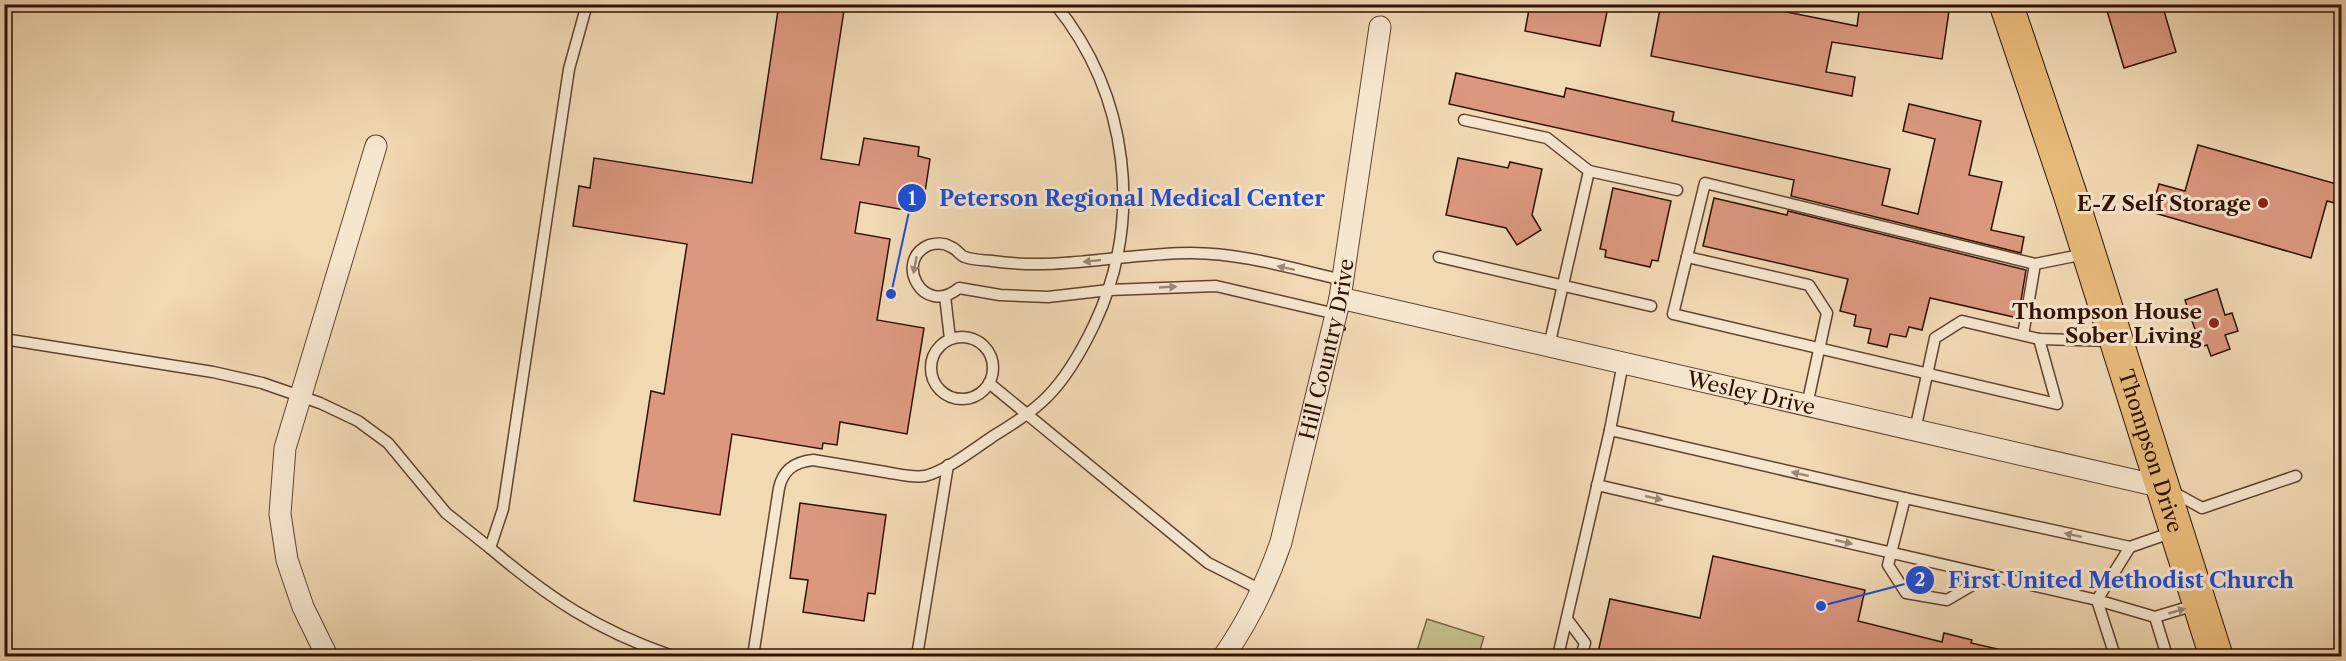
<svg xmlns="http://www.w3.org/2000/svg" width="2346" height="661" font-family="'Libre Caslon Text',serif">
	<rect width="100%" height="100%" fill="#f1d9b4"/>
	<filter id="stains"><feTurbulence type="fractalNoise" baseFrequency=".00333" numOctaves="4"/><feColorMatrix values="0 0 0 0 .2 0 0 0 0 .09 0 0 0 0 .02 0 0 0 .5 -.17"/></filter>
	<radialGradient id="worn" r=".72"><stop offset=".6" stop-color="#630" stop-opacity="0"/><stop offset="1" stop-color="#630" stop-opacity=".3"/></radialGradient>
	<path fill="#c2bc87" stroke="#796645" stroke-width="1.5" d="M1427,619L1484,637L1478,656H1436L1417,651Z"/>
	<g fill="#db987f" stroke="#301103" stroke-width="1.5">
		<path d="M779,4H845L821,159L859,165L864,138L919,147L918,156L930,159L924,199L918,198L916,212L860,202L855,233L890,239L877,320L924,328L907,434L840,422L837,445L823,443L822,449L732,434L720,515L634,501L651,391L664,394L687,244L573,226L579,186L590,188L594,158L752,183Z"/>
		<path d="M1530,4H1597L1608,7L1600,46L1525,31Z"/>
		<path d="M1661,4H1746L1857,26L1860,4H1950L1942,59L1832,42L1826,72L1855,77L1852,96L1651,56Z"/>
		<path d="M2105,4H2162L2176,52L2124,68Z"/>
		<path d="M1456,73L1564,97L1566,88L1674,112L1672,121L1890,169L1882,205L1918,214L1935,139L1903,131L1909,104L1981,121L1969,175L2002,182L1991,230L2024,237L2021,253L1791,196L1794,180L1449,104Z"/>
		<path d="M2198,145L2340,185L2335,203L2327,201L2311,258L2151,212L2159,184L2185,191Z"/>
		<path d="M1458,158L1508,168L1510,162L1542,169L1532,215L1541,230L1517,245L1506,228L1446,215Z"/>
		<path d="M1613,188L1671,201L1658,261L1652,260L1650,267L1605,257L1606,250L1600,249Z"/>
		<path d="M1714,198L1787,215L1788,211L2026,270L2018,318L1930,298L1922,330L1909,327L1906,337L1890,334L1887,347L1868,343L1871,329L1854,326L1856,315L1840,311L1848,279L1703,246Z"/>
		<path d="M2217,289L2225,315L2232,313L2238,331L2225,335L2230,349L2211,356L2207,345L2201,347L2185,300Z"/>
		<path d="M800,503L886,515L875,594L868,593L864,621L803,612L808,580L790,578Z"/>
		<path d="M1713,556L1865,590L1858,621L1942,642L1944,633L1972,640L1971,643L2002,650L2001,657H1597L1610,599L1700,618Z"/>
	</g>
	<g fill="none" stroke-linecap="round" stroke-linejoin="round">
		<defs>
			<g id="service">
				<path d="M587,4L569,69L503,509L490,548C550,599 597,630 672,656"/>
				<path d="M1464,120L1547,138L1589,171L1549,346"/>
				<path d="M1589,171L1677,190"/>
				<path d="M1439,257L1651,306"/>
				<path d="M1687,257L1809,285L1827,313L1807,405"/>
				<path d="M945,296L950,339"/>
				<path d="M1336,314L1216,286L1109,290L1048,297L1000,295L959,288C923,318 893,260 929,245C936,243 945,243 951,247C957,249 960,256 965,257C973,260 983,260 992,261C1059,271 1124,253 1191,253C1242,253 1294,269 1343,280"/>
				<path d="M2023,335L2035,264"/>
				<circle cx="962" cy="368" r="31"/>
				<path d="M4,339L213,372L262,383L320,403L358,421L388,443L446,513L490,548"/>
				<path d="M2039,339L2057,404L1673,314L1705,183L2035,264L2085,254"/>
				<path d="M989,383L1208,563L1263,591"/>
				<path d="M1610,430L1905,498L2130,547L2173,532"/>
				<path d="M1915,430L1935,338L1962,321L2039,339L2113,341"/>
				<path d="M1597,485L2097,600L2155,617L2195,605"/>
				<path d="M2171,491L2202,508L2296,476"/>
				<path d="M1905,498L1888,565L1906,593L1947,600L1988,576"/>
				<path d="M2155,617L2167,656"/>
				<path d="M1567,619L1585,643L1581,656"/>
				<path d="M753,656L779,488C783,470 794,462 813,460C837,464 861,468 885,472C898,474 912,478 925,476C946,471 974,449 992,437C1011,425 1031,413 1047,397C1067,377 1082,350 1094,325C1144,220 1129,95 1055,4"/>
				<path d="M917,656L948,465"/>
				<path d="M1558,656L1610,430L1623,363"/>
				<path d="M2115,656L2097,600L2130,547"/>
			</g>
			<g id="minor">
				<path id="s1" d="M1340,298L2163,487"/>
				<path d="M327,656L303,607L287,560L280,514L285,448L376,146"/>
				<path id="s2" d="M1224,656C1249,620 1267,583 1281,542L1340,298L1380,27"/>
			</g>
			<g id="primary">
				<path id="s3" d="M2006,4L2070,194L2216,656"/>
			</g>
		</defs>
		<use href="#service" stroke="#60432f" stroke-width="13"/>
		<use href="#minor" stroke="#60432f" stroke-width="23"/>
		<use href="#primary" stroke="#301103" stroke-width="35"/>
		<use href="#service" stroke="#f6e6ce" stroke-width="10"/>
		<use href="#minor" stroke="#f6e6ce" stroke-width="21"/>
		<use href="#primary" stroke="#e8bc7a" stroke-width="33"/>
	</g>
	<defs><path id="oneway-solid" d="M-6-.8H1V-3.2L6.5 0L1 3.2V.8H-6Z" transform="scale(1.5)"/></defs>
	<g fill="#9d8673">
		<use href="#oneway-solid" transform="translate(1092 261) rotate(174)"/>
		<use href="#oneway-solid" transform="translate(915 265) rotate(101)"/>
		<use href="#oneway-solid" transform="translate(1286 268) rotate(-168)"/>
		<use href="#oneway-solid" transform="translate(1168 287) rotate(-3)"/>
		<use href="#oneway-solid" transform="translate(1800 474) rotate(-167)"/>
		<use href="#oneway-solid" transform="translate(1654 498) rotate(13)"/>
		<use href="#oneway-solid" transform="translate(2073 535) rotate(-168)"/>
		<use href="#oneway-solid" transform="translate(1844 542) rotate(13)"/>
		<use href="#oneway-solid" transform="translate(2177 611) rotate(-16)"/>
	</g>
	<g fill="#8f2418" stroke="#f6e6ce" stroke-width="2">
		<circle cx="2263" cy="203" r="6"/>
		<circle cx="2214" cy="323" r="6"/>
	</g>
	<g text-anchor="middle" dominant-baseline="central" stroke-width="6" stroke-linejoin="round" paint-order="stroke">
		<g font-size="21" font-weight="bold" fill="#301103" stroke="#f6e6ce" text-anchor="end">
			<text x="2251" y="203">E-Z Self Storage</text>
			<text x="2202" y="311">Thompson House<tspan x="2202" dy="24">Sober Living</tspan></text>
		</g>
		<g font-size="21" fill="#301103" stroke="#f6e6ce">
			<text stroke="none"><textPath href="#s2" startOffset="326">Hill Country Drive</textPath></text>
			<text stroke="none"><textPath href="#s1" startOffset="422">Wesley Drive</textPath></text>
			<text stroke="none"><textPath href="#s3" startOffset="470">Thompson Drive</textPath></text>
		</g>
	</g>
	<path fill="none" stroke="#1d4ed8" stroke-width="2" d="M891 294L912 198M1821 606L1920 580"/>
	<g fill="#1d4ed8" stroke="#f6e6ce" stroke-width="2">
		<circle cx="891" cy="294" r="6"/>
		<circle cx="1821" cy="606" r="6"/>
		<circle cx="912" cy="198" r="15"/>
		<circle cx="1920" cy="580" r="15"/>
	</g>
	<g font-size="18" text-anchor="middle" font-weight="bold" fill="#fff">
		<text x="912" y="205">1</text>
		<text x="1920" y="586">2</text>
	</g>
	<g font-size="22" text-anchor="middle" font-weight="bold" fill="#1d4ed8" stroke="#f6e6ce" stroke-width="6" stroke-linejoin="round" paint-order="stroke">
		<text x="1132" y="206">Peterson Regional Medical Center</text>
		<text x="2121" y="588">First United Methodist Church</text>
	</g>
	<rect width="2346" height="661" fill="none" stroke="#f1d9b4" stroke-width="24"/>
	<rect x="6" y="6" width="2334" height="649" fill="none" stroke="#301103" stroke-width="3"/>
	<rect x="12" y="12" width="2322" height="637" fill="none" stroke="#301103" stroke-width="1.5"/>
	<rect width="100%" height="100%" filter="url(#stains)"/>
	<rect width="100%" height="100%" fill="url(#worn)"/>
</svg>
